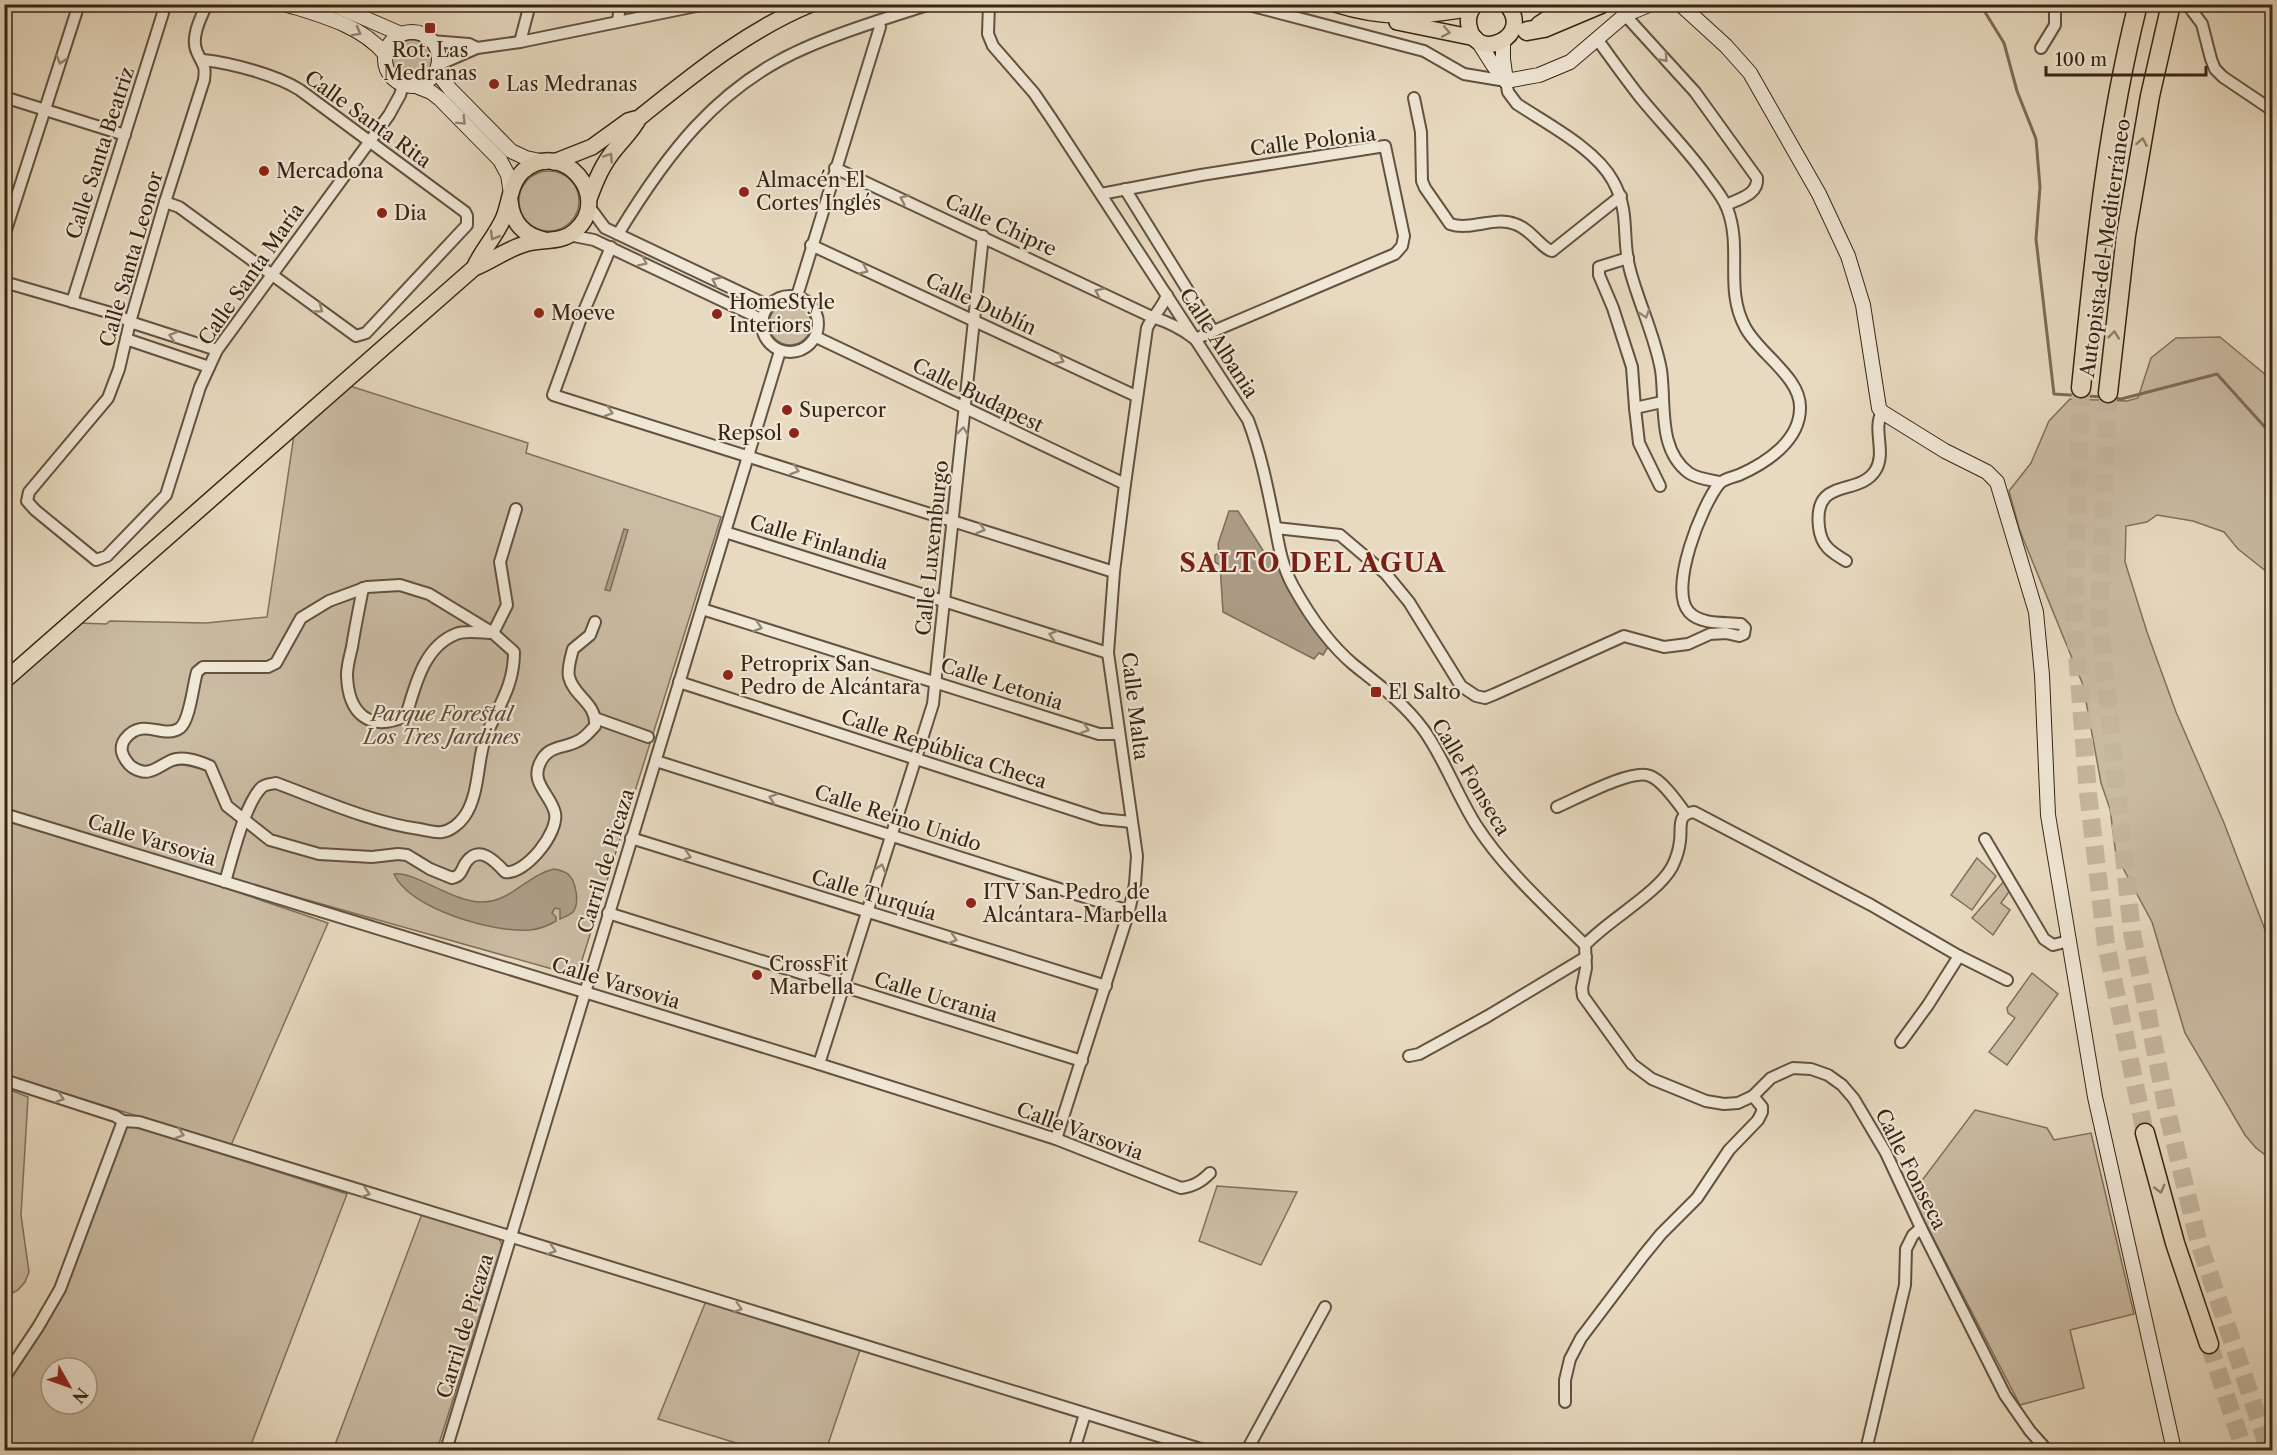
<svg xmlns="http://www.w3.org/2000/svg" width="2277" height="1455" font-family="'Libre Caslon Text',serif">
	<rect width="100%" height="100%" fill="#e8dac0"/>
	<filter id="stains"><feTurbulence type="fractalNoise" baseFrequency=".00333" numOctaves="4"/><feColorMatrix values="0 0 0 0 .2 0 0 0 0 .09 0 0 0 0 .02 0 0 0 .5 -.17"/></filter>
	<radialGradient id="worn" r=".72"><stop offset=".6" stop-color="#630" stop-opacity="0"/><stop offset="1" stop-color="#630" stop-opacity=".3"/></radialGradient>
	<g fill="#cabba3" stroke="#80705c" stroke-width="1.5" fill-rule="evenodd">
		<circle cx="412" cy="60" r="20"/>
		<circle cx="549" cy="201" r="30"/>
		<circle cx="790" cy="324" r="21"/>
		<path d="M2220,337L2272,380V576L2238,549L2224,532L2193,521L2157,515L2147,522L2126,526L2125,562L2147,632L2176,712L2224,823L2272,948V1160L2256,1148L2245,1135L2185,1033L2152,922L2116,855L2110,809L2101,783L2083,685L2020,531L2009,491L2031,463L2049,421L2070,399L2127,401L2138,398L2151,358L2176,338Z"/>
		<path d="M350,386L528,443L526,453L721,517L577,976L76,835L5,810L4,688L78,623L106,624L110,621L206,623L267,617L294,435Z"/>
		<path d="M4,820L216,885L328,923L231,1145L5,1075Z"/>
		<path d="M1977,858L1996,876L1972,910L1951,895Z"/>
		<path d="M2005,880L2011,889L2001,903L2010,910L1993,935L1972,918Z"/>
		<path d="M2032,973L2058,994L2007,1065L1989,1052L2015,1018L2008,1013L2007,1008Z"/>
		<path d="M5,1088L28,1097L21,1215L29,1272L25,1282L18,1290L5,1297Z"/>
		<path d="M1975,1110L2047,1128L2054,1140L2091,1133L2134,1314L2070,1330L2084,1388L2020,1405L1911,1195Z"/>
		<path d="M134,1126L347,1194L249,1450H6L4,1387L65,1291L124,1128ZM51,1368H87V1404H51Z"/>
		<path d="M1217,1186L1297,1192L1261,1265L1199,1241Z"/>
		<path d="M422,1214L499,1239L502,1245L437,1450H333Z"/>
		<path d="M706,1301L860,1350L826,1450H759L658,1419Z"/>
	</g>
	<g fill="#ac9c86" stroke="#7d6c58" stroke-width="1.5">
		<path d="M1229,511H1238L1264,552L1272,551L1285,584L1328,647L1323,655L1319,653L1314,659L1223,612L1220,565L1215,562V555L1219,553L1218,544Z"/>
		<path d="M624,529L628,530L610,591L605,590Z"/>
		<path d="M554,869C559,870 564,871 568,874C576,881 580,903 573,912C570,915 564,917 560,919V909L555,908L552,913L556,917V921C548,926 539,929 530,930C494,933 409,909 394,874C413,870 454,903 482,902C511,902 527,875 554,869Z"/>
	</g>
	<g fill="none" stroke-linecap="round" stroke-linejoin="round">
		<g stroke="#7d6c58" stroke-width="3">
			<path d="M1980,4L2004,43L2017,91L2036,139L2040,187L2036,239L2054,394L2103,397"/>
			<path d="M2112,398L2121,399L2217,374L2272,435"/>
		</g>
		<g stroke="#c5b69e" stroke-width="18" stroke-dasharray="18 9" stroke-linecap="butt">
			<path d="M2081,388L2074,616L2088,793L2106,944L2145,1133"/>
			<path d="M2108,393L2099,617L2132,933L2167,1111L2198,1240L2269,1450"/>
			<path d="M2209,1344L2244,1450"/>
		</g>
		<defs>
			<g id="street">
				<path d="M207,4C201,17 190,38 197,52C203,66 206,64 204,80L165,202L130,322L119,369L108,398L29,492L27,501L35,510L96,560L107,556L166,495L200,387L217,350L389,115L400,95L403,85"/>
				<path d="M989,4L988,34L993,46L1034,93L1051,118L1248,420C1261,454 1268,490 1275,525C1279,547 1282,566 1293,586C1308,613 1330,645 1354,665C1379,685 1404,703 1423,729C1443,756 1457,795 1476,825C1505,870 1547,907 1585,945L1586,968L1582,988L1583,996L1632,1064L1652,1079L1706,1101L1724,1104L1738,1103L1753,1096L1771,1078L1793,1068L1811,1069L1828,1075L1842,1085L1854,1099L1886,1153L1921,1228L2005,1395L2030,1431L2047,1450"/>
				<path d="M1245,4L1424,51L1464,74L1506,81L1508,92L1517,104C1547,124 1596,149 1613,181C1631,213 1621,238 1630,270C1639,304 1655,336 1661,370C1666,404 1657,449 1689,473C1698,479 1710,480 1720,482"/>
				<path d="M2187,4L2202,24L2211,59L2215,69L2223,77L2272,110"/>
				<path d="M1625,15L1695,92L1757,178C1759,194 1739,199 1726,205"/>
				<path d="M618,21L620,4"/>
				<path d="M431,41L469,44L477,48"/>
				<path d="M520,42L530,4"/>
				<path d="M2041,48L2055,25V4"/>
				<path d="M438,65L477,48L520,42L706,4"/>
				<path d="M4,97L125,135"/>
				<path d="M1414,98L1421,132L1422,181L1425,188L1450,224C1471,231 1494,216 1515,224C1531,229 1542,249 1552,251L1621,196"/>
				<path d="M835,168L1152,317C1169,322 1181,328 1195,339L1395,254L1402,246L1404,236L1385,146L1201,175L1101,194"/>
				<path d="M1125,189L1213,331"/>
				<path d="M165,202L179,207L356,336L366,333L467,225V216L465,212L300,90C277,75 231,63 203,60"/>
				<path d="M588,205L605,228L769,306"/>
				<path d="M618,234C666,155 717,86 805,48C845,30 888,18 930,4"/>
				<path d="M569,235L594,240L763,320"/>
				<path d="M4,236L79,4"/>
				<path d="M811,245L1136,396"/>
				<path d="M611,247L581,318L553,395L1114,572"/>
				<path d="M1628,258L1599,267V275L1613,308L1632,367L1635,408L1662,402"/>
				<path d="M4,282L118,315L130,322L217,350"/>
				<circle cx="790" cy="324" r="28"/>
				<path d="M797,296L880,27L878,21"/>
				<path d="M72,302L163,13"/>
				<path d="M816,337L1125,484"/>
				<path d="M126,339L209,367"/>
				<path d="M1635,408L1639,443L1660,486"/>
				<path d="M516,509L500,562L507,605L493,633L429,594L400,585L367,587L329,601L301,618L276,663L268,667H203L197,672C193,685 190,720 180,728C163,740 143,716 125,739C122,743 121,747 122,752C123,757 128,764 132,767C149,778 157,767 170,761C182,755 198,761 210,766L227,806L270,840L319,854L372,857L398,854L407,855L430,869L452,878C461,876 461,871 465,864C478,843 495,861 505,872C525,875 559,833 555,813C551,795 530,783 540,763C548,745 563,749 578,741C585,738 590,731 595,726C597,703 574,697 569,677C567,669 571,657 573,649L590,635L595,622"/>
				<path d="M1276,528L1340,535L1386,574L1409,602L1461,686L1476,696L1485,698L1495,694L1624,636L1664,647L1688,644L1710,634L1726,633L1739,636L1744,634L1745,628L1741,624C1725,622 1701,625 1689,612C1668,589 1702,505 1719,484C1723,479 1733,477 1739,475C1766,463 1800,441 1800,408C1801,377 1758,353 1745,327C1724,288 1743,248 1727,208C1723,197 1714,187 1707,177C1687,149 1662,124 1640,97C1625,78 1611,58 1597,39"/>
				<path d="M725,532L1108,653"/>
				<path d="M1846,561C1831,552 1821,546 1819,527C1813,476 1858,497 1875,471C1887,453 1872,430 1882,412"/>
				<path d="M702,609L1099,734H1119"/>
				<path d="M679,682L1101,819L1132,822"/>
				<path d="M595,718L648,737"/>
				<path d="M656,761L1129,911"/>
				<path d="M1557,807C1576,799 1632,768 1650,776C1662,780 1678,803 1686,814"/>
				<path d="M4,814L819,1064L1056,1139L1181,1188C1194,1186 1201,1182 1210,1173"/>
				<path d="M631,838L1106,986"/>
				<path d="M1985,839L2044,939L2053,945L2069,941"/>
				<path d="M225,882C232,858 245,803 262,787C266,784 271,784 276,783C322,800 370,822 419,829C426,830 435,833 442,832C450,831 459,824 464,817C479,796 477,765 484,742C495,709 514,690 514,652L493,633C483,633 466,630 456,634C423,647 415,687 406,716C369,733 348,713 347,675C347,666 350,656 352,647C355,628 359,608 363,588"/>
				<path d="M608,913L1082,1061"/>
				<path d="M1585,945C1608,920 1657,894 1672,867C1676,859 1679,850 1680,841C1682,828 1676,814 1694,812L1871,905L1959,956L2007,980"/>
				<path d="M1901,1042L1928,1005L1959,956"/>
				<path d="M1409,1056L1419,1054L1488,1016L1586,957"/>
				<path d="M819,1064L933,704L983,236"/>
				<path d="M4,1080L115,1116L123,1121L139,1122L1204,1450"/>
				<path d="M1056,1139L1129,911L1135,884L1137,856L1108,653L1114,572L1125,484L1147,328C1153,315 1162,309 1167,295"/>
				<path d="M4,1378L38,1327L60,1289L123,1121"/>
				<path d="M1565,1402V1380L1570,1359L1581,1338L1643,1256L1661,1234L1697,1198L1729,1150L1758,1120L1762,1112V1107L1753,1096"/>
				<path d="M446,1450L780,351"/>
				<path d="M1074,1450L1085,1414"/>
				<path d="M1247,1450L1325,1307"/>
				<path d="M1866,1450L1905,1285L1906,1249L1913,1235L1921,1228"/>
			</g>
			<g id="secondary">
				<path d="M285,4C320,15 361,25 385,54"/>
				<path d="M332,4L401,34"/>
				<path d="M1680,4L1726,46L1750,73L1819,194L1848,256L1863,305L1879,408L1882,412L1945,451L1987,472L1997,482L2036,612L2042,675L2048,815L2095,1097L2174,1450"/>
				<circle cx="412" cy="59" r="27"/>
				<path d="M1477,40C1487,54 1494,70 1506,81"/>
				<path d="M1503,41V59L1506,81"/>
				<path d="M436,71L450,89L511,151L526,158L545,162"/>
				<path d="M1506,81L1539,75L1570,62L1625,15L1651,4"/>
				<path d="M416,86L431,92L440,99L500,160L508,175L511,193"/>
			</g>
			<g id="primary">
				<path d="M1335,4C1385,20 1422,17 1472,8"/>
				<path d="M1476,4C1470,10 1467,17 1469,26C1475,64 1536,36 1506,4"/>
				<path d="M1397,22L1475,38"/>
				<path d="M1539,24L1570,4"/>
				<path d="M554,162L592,147L628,121L635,119"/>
				<path d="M589,199C596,180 603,163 616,148C624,138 633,130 639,118C694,74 746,31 811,4"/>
				<path d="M510,201C512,223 524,236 545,240"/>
				<path d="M4,681L474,268C492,261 508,248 528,243C544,239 562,243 575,231C614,197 562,137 523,171C510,183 510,202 504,217C496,236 482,250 474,268"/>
			</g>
			<g id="highway">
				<path d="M1527,31L1544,28L1601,4"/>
				<path d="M2081,388C2094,260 2106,130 2138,4"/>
				<path d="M2108,393L2126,235L2150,96L2171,4"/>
				<path d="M2145,1133L2175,1243L2209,1344"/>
			</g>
		</defs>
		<use href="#street" stroke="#63523f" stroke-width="14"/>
		<use href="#secondary" stroke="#372514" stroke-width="16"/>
		<use href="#primary" stroke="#372514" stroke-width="18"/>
		<use href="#highway" stroke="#372514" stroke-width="21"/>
		<use href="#street" stroke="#f0e7d6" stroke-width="10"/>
		<use href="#secondary" stroke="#f0e7d6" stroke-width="14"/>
		<use href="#primary" stroke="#e8dac0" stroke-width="15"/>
		<use href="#highway" stroke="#e8dac0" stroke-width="18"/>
	</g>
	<defs><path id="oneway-chevron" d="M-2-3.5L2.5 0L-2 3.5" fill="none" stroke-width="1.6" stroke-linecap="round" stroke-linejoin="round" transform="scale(1.5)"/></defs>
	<g stroke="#948675">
		<use href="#oneway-chevron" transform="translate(357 32) rotate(29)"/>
		<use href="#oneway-chevron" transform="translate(1664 58) rotate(47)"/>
		<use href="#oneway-chevron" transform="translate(61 60) rotate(107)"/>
		<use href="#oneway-chevron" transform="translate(462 121) rotate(45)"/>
		<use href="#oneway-chevron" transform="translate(904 199) rotate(-155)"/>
		<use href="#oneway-chevron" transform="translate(643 262) rotate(26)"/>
		<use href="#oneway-chevron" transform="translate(864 270) rotate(25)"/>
		<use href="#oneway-chevron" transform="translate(716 281) rotate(-155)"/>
		<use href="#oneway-chevron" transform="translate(1099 292) rotate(-154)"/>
		<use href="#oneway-chevron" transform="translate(319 309) rotate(36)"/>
		<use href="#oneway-chevron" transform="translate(1645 314) rotate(72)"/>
		<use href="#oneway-chevron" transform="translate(173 336) rotate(-162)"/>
		<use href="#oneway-chevron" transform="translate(1060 360) rotate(25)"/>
		<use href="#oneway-chevron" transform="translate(609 412) rotate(17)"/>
		<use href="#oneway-chevron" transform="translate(963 431) rotate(-83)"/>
		<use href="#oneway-chevron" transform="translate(795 470) rotate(18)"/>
		<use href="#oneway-chevron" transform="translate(981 529) rotate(18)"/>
		<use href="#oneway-chevron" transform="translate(758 627) rotate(17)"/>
		<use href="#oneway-chevron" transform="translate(1053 635) rotate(-162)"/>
		<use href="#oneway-chevron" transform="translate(1085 729) rotate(18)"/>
		<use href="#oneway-chevron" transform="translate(773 798) rotate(-163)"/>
		<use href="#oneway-chevron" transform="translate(687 856) rotate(17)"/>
		<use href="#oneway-chevron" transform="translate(881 868) rotate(-73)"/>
		<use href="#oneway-chevron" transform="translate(953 939) rotate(18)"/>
		<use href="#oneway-chevron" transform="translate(60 1098) rotate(18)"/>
		<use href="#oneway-chevron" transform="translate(180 1134) rotate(17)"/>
		<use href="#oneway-chevron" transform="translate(366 1193) rotate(17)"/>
		<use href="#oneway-chevron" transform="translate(552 1250) rotate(17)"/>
		<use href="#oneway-chevron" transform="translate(738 1308) rotate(17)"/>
	</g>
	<g stroke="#90806a">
		<use href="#oneway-chevron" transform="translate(1446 32) rotate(11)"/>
		<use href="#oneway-chevron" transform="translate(2142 142) rotate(-80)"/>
		<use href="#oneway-chevron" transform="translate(609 157) rotate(-56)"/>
		<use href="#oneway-chevron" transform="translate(494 236) rotate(121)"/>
		<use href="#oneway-chevron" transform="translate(2114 335) rotate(-84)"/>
		<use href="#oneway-chevron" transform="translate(2160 1189) rotate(75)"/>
	</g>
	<g fill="#8f2418" stroke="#f0e7d6" stroke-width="2">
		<rect x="424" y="22" width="12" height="12" rx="3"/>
		<circle cx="494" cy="84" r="6"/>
		<circle cx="264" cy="171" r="6"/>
		<circle cx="744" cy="192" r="6"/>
		<circle cx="382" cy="213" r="6"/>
		<circle cx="539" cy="313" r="6"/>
		<circle cx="717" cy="314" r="6"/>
		<circle cx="787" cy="410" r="6"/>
		<circle cx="794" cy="433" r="6"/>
		<circle cx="728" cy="675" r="6"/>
		<rect x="1370" y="686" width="12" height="12" rx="3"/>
		<circle cx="971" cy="903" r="6"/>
		<circle cx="757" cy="975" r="6"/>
	</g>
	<g text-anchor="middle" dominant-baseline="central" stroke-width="4.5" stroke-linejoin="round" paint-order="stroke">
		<g font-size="20" fill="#372514" stroke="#f0e7d6" text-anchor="start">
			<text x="430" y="50" text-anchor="middle">Rot. Las<tspan x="430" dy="23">Medranas</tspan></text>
			<text x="506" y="84">Las Medranas</text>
			<text x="276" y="171">Mercadona</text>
			<text x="756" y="180">Almacén El<tspan x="756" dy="23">Cortes Inglés</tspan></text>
			<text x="394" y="213">Dia</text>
			<text x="729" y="302">HomeStyle<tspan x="729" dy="23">Interiors</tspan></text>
			<text x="551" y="313">Moeve</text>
			<text x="799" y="410">Supercor</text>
			<text x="782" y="433" text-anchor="end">Repsol</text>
			<text x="740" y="664">Petroprix San<tspan x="740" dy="23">Pedro de Alcántara</tspan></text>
			<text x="1388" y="692">El Salto</text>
			<text x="983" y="892">ITV San Pedro de<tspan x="983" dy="23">Alcántara-Marbella</tspan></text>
			<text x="769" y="964">CrossFit<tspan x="769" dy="23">Marbella</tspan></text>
		</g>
		<g font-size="20" fill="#372514" stroke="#f0e7d6">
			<text transform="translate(368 119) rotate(36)">Calle Santa Rita</text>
			<text transform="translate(1313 141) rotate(-7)">Calle Polonia</text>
			<text transform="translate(100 153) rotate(-72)">Calle Santa Beatriz</text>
			<text transform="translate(1001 225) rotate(25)">Calle Chipre</text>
			<text transform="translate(2105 248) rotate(-82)">Autopista del Mediterráneo</text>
			<text transform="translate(131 259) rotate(-74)">Calle Santa Leonor</text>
			<text transform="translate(251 274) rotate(-55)">Calle Santa María</text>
			<text transform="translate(981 304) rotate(25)">Calle Dublín</text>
			<text transform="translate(1219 343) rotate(57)">Calle Albania</text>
			<text transform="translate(978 395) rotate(26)">Calle Budapest</text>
			<text transform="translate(819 542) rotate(17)">Calle Finlandia</text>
			<text transform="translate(932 548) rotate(-84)">Calle Luxemburgo</text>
			<text transform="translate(1002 684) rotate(18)">Calle Letonia</text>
			<text transform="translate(1135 706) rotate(83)">Calle Malta</text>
			<text transform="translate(944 749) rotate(18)">Calle República Checa</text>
			<text transform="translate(1471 777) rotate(59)">Calle Fonseca</text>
			<text transform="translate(898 818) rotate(18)">Calle Reino Unido</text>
			<text transform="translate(152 840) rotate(17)">Calle Varsovia</text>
			<text transform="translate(606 861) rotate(-73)">Carril de Picaza</text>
			<text transform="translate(874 895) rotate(17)">Calle Turquía</text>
			<text transform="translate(616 983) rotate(17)">Calle Varsovia</text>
			<text transform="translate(936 997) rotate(17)">Calle Ucrania</text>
			<text transform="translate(1080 1131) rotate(20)">Calle Varsovia</text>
			<text transform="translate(1911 1169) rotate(63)">Calle Fonseca</text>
			<text transform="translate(465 1326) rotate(-73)">Carril de Picaza</text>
		</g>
		<g font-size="20" font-style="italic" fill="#5c4a38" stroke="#f0e7d6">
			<text x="442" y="714">Parque Forestal<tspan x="442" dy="23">Los Tres Jardines</tspan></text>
		</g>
		<g font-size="26" font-weight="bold" letter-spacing="1.5" fill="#7a1f14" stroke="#f0e7d6">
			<text x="1313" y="563">SALTO DEL AGUA</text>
		</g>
	</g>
	<rect width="2277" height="1455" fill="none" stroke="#e8dac0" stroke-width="24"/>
	<rect x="6" y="6" width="2265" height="1443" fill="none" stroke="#372514" stroke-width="3"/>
	<rect x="12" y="12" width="2253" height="1431" fill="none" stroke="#372514" stroke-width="1.5"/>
	<g transform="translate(69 1386) rotate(130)"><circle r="28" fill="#f0e7d6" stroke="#a69988" stroke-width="1.5"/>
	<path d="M0-4.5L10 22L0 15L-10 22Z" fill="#8f2418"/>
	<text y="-9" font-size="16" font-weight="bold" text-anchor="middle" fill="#372514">N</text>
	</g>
	<path d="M2046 66v9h160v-9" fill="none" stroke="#372514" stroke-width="3"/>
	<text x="2055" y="66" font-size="18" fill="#372514" stroke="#f0e7d6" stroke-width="4.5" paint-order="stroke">100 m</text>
	<rect width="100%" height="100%" filter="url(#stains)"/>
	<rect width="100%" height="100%" fill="url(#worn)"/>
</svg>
